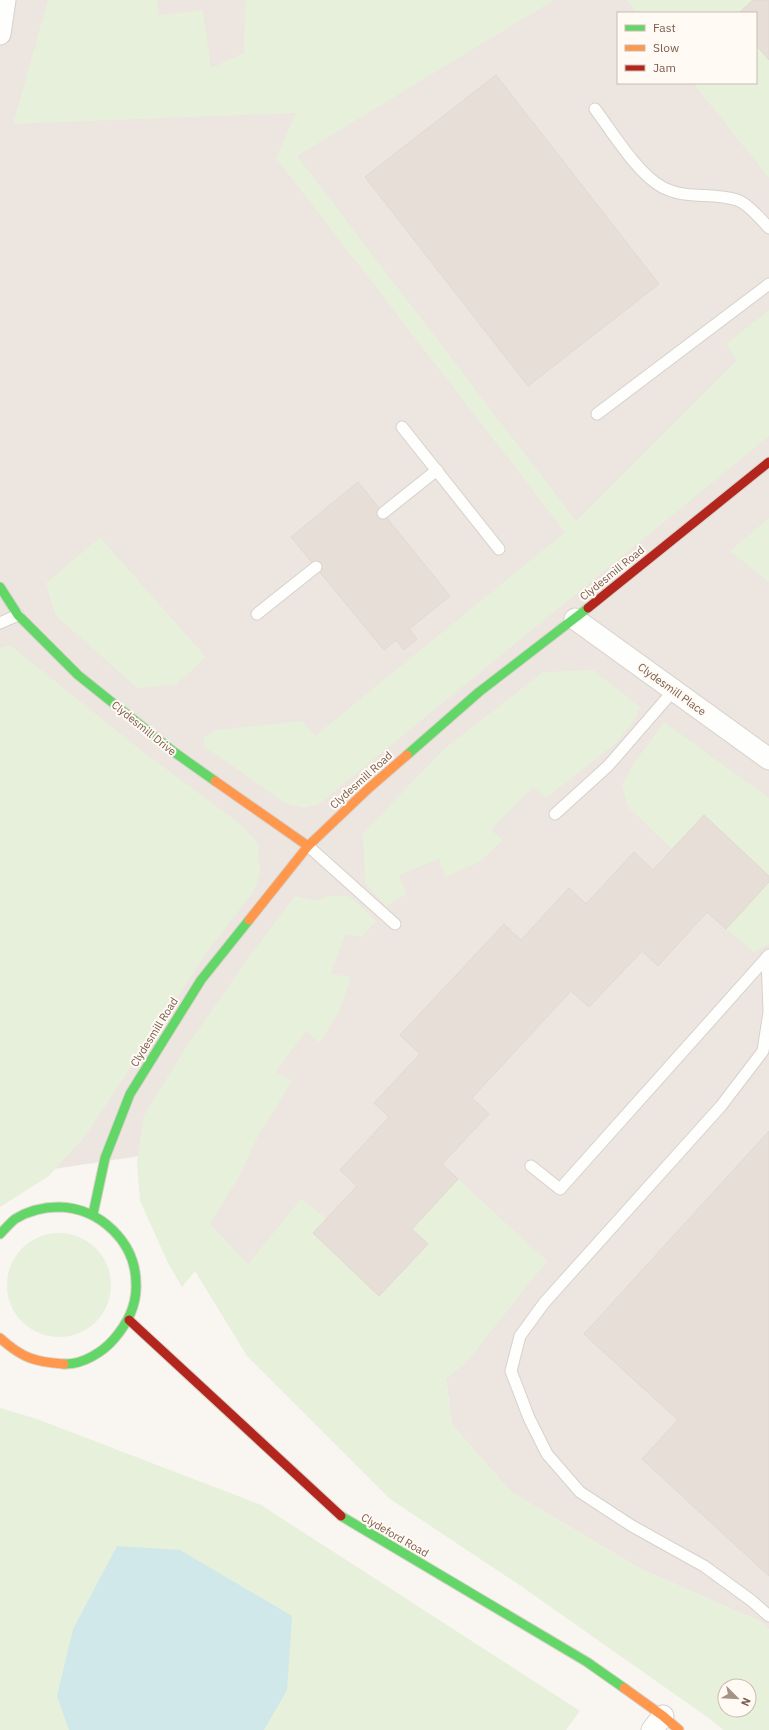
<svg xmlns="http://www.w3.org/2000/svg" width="769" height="1730" font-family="'IBM Plex Sans',sans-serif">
	<rect width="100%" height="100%" fill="#f9f5f0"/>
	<path fill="#ede5e0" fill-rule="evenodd" d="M0,0H769V1630L761,1622L639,1568L511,1492L452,1425L446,1379L393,1417L140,1156L0,1177ZM618,13H756V83H618Z"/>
	<g fill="#e7f0db" fill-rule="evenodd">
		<path d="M48,0H157L159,15L203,10L211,68L244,53L245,0H554L297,156L576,521L737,360L726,344L769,310V436L319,804L304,808L285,803L204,746V738L215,730L302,721L315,736L565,532L276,158L296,113L13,124Z"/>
		<path d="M626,0H753L739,13H637Z"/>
		<path d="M756,45L769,60V178L693,83H756Z"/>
		<path d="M769,518V582L730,551Z"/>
		<path d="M100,537L206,657L176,685L137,688L55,615L46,583Z"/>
		<path d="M10,645L142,751L239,823L258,843L260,873L254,891L208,951L86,1135L49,1176L0,1207V648Z"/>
		<path d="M593,670L640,707L636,718L616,743L546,798L533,787L491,830L503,840L479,862L445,877L439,859L399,875L406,894L386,906L365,883L363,833L444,749L543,672Z"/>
		<path d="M664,722L769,798V876L704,815L672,849L628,807L622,785L632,766Z"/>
		<path d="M769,882V944L754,952L726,929Z"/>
		<path d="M295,896L316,901L328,896H349L376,921L362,937L345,934L331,974L351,977L339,1012L319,1043L306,1031L276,1072L292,1081L257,1138L240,1175L210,1224L248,1264L301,1199L327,1219L313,1234L379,1295L412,1229L458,1179L547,1261L466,1363L446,1379L452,1425L511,1492L639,1568L761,1622L769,1630V1730H723L710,1719L518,1584L390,1499L247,1356L195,1271L182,1287L168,1263L140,1201L137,1163L144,1115L185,1049L251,954ZM725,1686H749V1710H725Z"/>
		<circle cx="59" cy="1285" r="52"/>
		<path d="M0,1408L37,1419L261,1505L580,1711L566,1730H0Z"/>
	</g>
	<path fill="#d0e8ea" d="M117,1546L180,1550L292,1616L287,1690L264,1730H69L57,1696L73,1629Z"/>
	<g fill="#e6ded7" stroke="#e2d8d2">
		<path d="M753,0H769V60L756,45V13H739Z"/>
		<path d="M496,75L659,284L528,386L365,177Z"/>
		<path d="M358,482L450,596L409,629L417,639L404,650L396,640L384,650L291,537Z"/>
		<path d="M704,815L769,876V882L726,929L707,912L658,966L642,951L589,1007L571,991L472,1098L489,1114L442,1164L458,1179L412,1229L428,1244L379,1296L313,1233L357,1186L340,1170L389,1117L374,1103L420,1054L400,1035L504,924L521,940L569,888L586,904L634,852L653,870Z"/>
		<path d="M769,1131V1576L642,1459L678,1420L584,1334Z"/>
	</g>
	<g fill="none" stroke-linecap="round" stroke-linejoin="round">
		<defs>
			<g id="lane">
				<path d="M595,109C613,133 637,173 662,187C686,200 712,192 737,200C747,203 762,220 769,228"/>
				<path d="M597,414L769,284"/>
				<path d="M402,427L499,549"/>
				<path d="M383,513L437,470"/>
				<path d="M257,614L316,567"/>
				<path d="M0,623L18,615"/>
				<path d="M555,814L608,766L674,690"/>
				<path d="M308,846L395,924"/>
				<path d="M767,957L769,1012L763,1051L721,1106L544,1303L520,1336L511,1371L529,1418L547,1454L580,1492L632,1526L704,1566L752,1601L769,1616"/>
				<path d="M531,1166L560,1189L769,955"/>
			</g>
			<g id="street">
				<path d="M0,34L5,0"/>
				<path d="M575,619L769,759"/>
				<path d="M652,1730L663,1716"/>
			</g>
			<g id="fast">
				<path d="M0,587L18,615L78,675L174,752L215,781"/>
				<path d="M407,755L479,692L588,608"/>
				<path d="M93,1214L105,1158L130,1094L201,980L249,920"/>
				<path d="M0,1234C5,1229 10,1223 15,1219C28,1211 44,1207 59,1207C100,1208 136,1242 136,1284C137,1305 127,1324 114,1339C103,1352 82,1365 64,1364"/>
				<path d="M341,1516L587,1662L624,1688"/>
			</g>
			<g id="slow">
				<path d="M215,781L308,846"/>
				<path d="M249,920L308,846L369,788L407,755"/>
				<path d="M0,1338C22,1358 35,1362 64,1364"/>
				<path d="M624,1688L663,1716L679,1730"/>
			</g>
			<g id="jam">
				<path d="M588,608L769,462"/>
				<path d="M129,1320L341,1516"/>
			</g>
		</defs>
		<use href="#lane" stroke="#d7d1cb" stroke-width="13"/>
		<use href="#street" stroke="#d7d1cb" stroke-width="23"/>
		<use href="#fast" stroke="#d9d2cb" stroke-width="11"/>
		<use href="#slow" stroke="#d9d2cb" stroke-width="11"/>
		<use href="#jam" stroke="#d9d2cb" stroke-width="11"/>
		<use href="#lane" stroke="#fefefd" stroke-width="11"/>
		<use href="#street" stroke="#fefefd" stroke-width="21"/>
		<use href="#fast" stroke="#63d668" stroke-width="9"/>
		<use href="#slow" stroke="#ff974d" stroke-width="9"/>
		<use href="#jam" stroke="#b3261e" stroke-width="9"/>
	</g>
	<g text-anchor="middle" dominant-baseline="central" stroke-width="4" stroke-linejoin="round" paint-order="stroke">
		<g font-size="11" fill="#7a5c4d" stroke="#fffaf3">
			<text transform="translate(612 573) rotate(-39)">Clydesmill Road</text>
			<text transform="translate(672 689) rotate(36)">Clydesmill Place</text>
			<text transform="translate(144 728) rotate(39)">Clydesmill Drive</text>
			<text transform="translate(361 780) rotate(-42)">Clydesmill Road</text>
			<text transform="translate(154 1032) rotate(-58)">Clydesmill Road</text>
			<text transform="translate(395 1535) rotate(30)">Clydeford Road</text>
		</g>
	</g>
	<rect x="617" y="12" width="140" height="72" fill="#fffaf3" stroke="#cabbb1"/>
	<rect x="625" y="25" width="20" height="6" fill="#63d668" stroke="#cabbb1"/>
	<text x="653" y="32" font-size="12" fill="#7a5c4d">Fast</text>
	<rect x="625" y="45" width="20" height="6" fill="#ff974d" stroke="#cabbb1"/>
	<text x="653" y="52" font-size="12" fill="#7a5c4d">Slow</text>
	<rect x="625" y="65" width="20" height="6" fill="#b3261e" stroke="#cabbb1"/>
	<text x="653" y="72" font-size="12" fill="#7a5c4d">Jam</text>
	<g transform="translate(737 1698) rotate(114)"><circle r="19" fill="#fffaf3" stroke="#cabbb1"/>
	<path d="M0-3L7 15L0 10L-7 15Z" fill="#a69286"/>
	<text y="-6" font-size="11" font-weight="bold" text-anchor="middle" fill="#7a5c4d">N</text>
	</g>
</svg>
